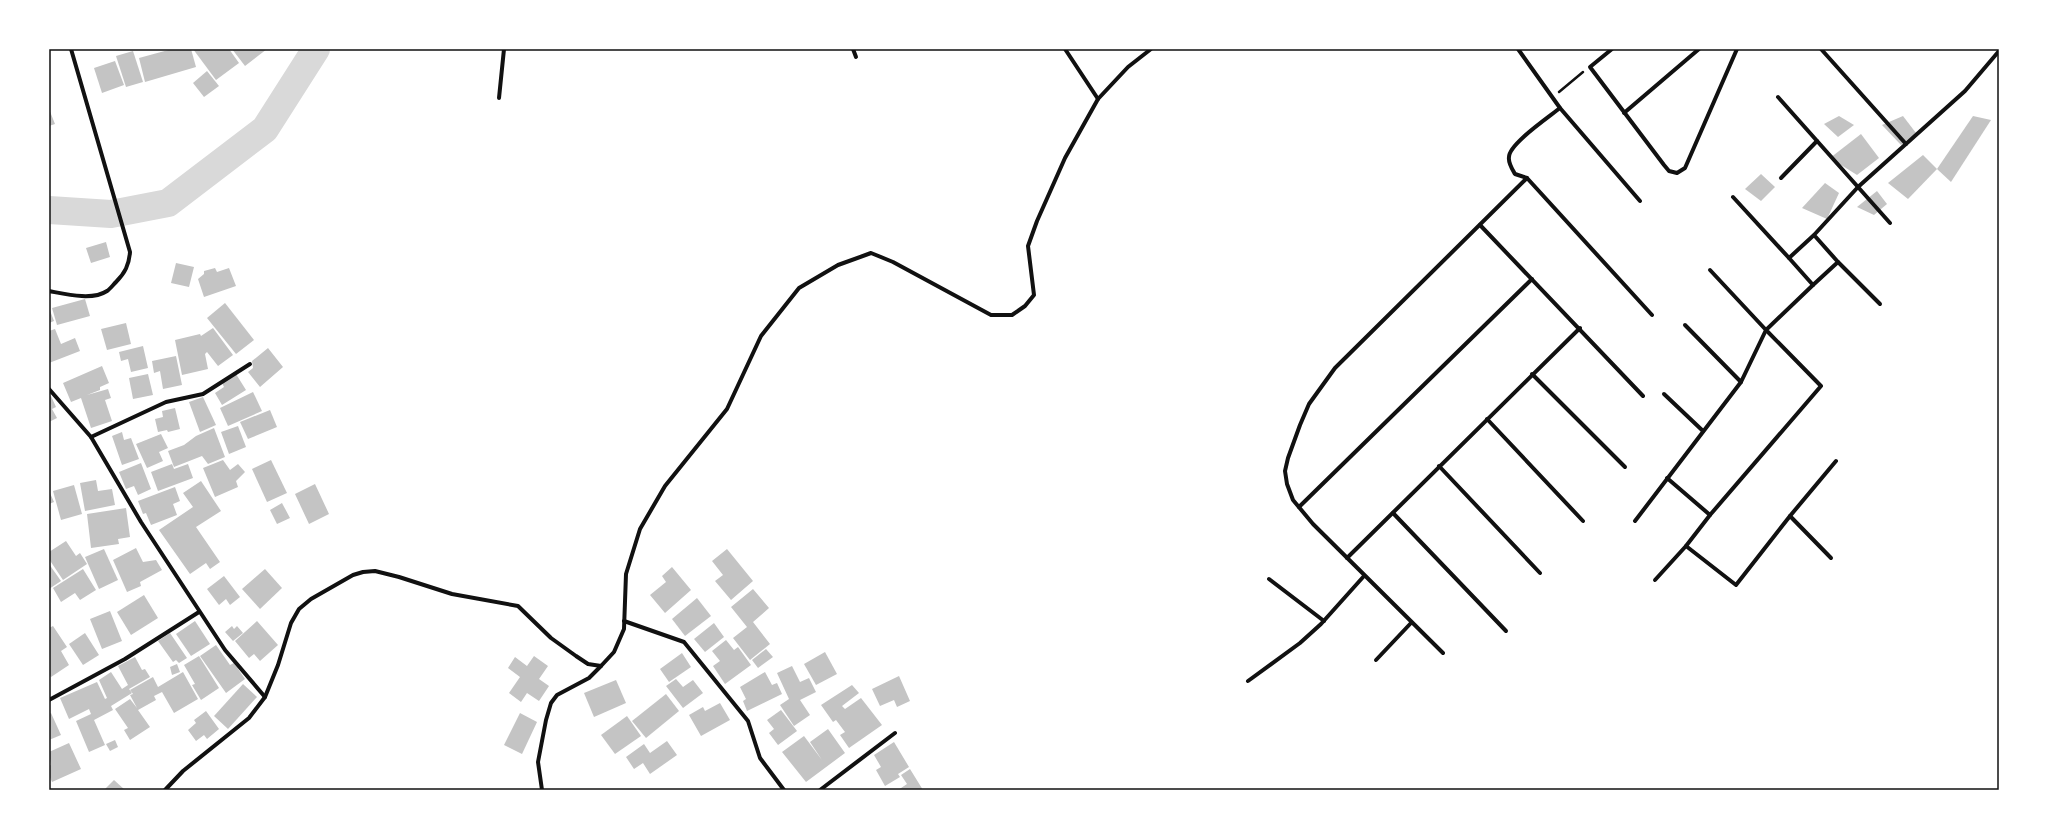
<svg xmlns="http://www.w3.org/2000/svg" width="2048" height="839" font-family="Overpass,sans-serif">
	<rect width="100%" height="100%" fill="#fff"/>
	<g fill="none" stroke-linecap="round" stroke-linejoin="round">
		<path stroke="#d9d9d9" stroke-width="28" d="M49,210L111,214L168,203L265,129L316,49"/>
	</g>
	<g fill="#c4c4c4">
		<path d="M172,49H191L196,67L145,82L139,58Z"/>
		<path d="M193,49H229L239,63L216,80Z"/>
		<path d="M232,49H267L245,66Z"/>
		<path d="M133,51L143,82L126,87L116,56Z"/>
		<path d="M115,61L124,85L102,93L94,68Z"/>
		<path d="M207,71L219,86L204,97L193,83Z"/>
		<path d="M49,109L55,124L49,126Z"/>
		<path d="M1839,116L1854,125L1838,137L1824,124Z"/>
		<path d="M1903,116L1916,133L1901,145L1882,125Z"/>
		<path d="M1973,116L1991,120L1951,182L1937,169Z"/>
		<path d="M1861,134L1879,158L1857,175L1830,158Z"/>
		<path d="M1923,155L1937,169L1908,199L1888,183Z"/>
		<path d="M1761,174L1775,187L1761,201L1745,189Z"/>
		<path d="M1825,183L1839,193L1827,219L1802,208Z"/>
		<path d="M1877,191L1887,204L1874,215L1857,207Z"/>
		<path d="M106,242L110,257L91,263L86,248Z"/>
		<path d="M176,263L194,267L189,287L171,283Z"/>
		<path d="M215,268L217,272L229,268L236,286L204,297L198,279L204,274V271Z"/>
		<path d="M85,299L90,316L57,325L52,308Z"/>
		<path d="M225,303L254,340L236,354L207,318Z"/>
		<path d="M49,308L54,321L49,323Z"/>
		<path d="M126,323L131,344L107,350L101,329Z"/>
		<path d="M213,328L233,355L218,366L207,352L205,354L208,369L182,375L175,340L200,334L201,336Z"/>
		<path d="M55,329L61,344L75,338L80,351L49,363V331Z"/>
		<path d="M143,346L148,368L131,372L128,359L121,361L119,352Z"/>
		<path d="M268,348L283,367L260,387L248,372L253,368L252,361Z"/>
		<path d="M176,356L182,385L163,389L160,371L154,373L152,361Z"/>
		<path d="M102,366L109,383L100,387V390L87,395L108,389L111,398L105,400L112,421L91,428L81,398L71,402L63,383Z"/>
		<path d="M148,374L153,395L133,399L129,378Z"/>
		<path d="M236,374L246,390L222,405L215,393L224,387L222,383Z"/>
		<path d="M253,392L262,411L228,426L220,408Z"/>
		<path d="M51,396L56,407L52,409L57,418L49,422V397Z"/>
		<path d="M203,397L216,425L200,432L189,402Z"/>
		<path d="M175,408L180,429L168,432L167,430L158,432L155,419L163,417L162,411Z"/>
		<path d="M270,410L277,427L248,439L240,422Z"/>
		<path d="M238,426L246,447L229,454L221,432Z"/>
		<path d="M214,428L225,457L208,464L202,456L174,467L168,451L184,445L196,436Z"/>
		<path d="M122,432L124,440L131,438L139,459L122,465L112,436Z"/>
		<path d="M161,434L168,448L159,452L163,461L147,468L136,444Z"/>
		<path d="M223,460L230,470L238,464L245,472L236,481L238,487L215,497L203,468Z"/>
		<path d="M271,460L287,493L267,502L252,469Z"/>
		<path d="M141,463L151,489L138,495L134,486L126,489L119,472Z"/>
		<path d="M172,464L174,469L188,464L193,478L158,491L151,472Z"/>
		<path d="M96,480L98,491L112,489L115,505L85,511L80,483Z"/>
		<path d="M201,481L221,511L196,527L220,562L210,569L206,563L190,574L159,530L193,507L183,493Z"/>
		<path d="M315,484L329,514L309,524L295,494Z"/>
		<path d="M74,485L82,514L61,520L53,491Z"/>
		<path d="M175,487L180,501L173,504L177,515L151,525L146,513L143,514L138,501Z"/>
		<path d="M49,491L54,502L49,504Z"/>
		<path d="M282,503L290,518L277,524L270,510Z"/>
		<path d="M126,508L130,537L118,539L119,544L91,548L87,514Z"/>
		<path d="M66,541L76,556L80,553L87,564L63,580L49,559V552Z"/>
		<path d="M136,548L143,562L156,560L162,570L140,582L141,586L127,592L113,560Z"/>
		<path d="M104,549L118,580L99,589L85,557Z"/>
		<path d="M727,549L753,581L731,600L715,581L723,575L712,561Z"/>
		<path d="M49,564L61,581L49,589Z"/>
		<path d="M672,567L691,590L665,613L650,595L666,582L662,576Z"/>
		<path d="M83,569L96,590L80,600L75,593L61,602L53,588Z"/>
		<path d="M265,569L282,588L260,609L242,589Z"/>
		<path d="M224,576L240,597L230,605L226,599L219,605L207,589Z"/>
		<path d="M753,589L769,608L753,622L770,644L750,660L733,638L747,627L731,607Z"/>
		<path d="M144,595L158,618L131,635L117,612Z"/>
		<path d="M697,598L711,616L685,636L672,619Z"/>
		<path d="M110,611L122,641L102,649L90,619Z"/>
		<path d="M195,621L210,644L191,656L176,634Z"/>
		<path d="M257,621L278,645L260,661L254,654L249,658L235,641Z"/>
		<path d="M714,623L724,637L705,652L694,639Z"/>
		<path d="M53,626L67,647L61,651L69,665L51,677L49,674V628Z"/>
		<path d="M232,626L234,629L237,626L243,633L233,641L225,632Z"/>
		<path d="M85,633L99,655L83,665L69,644Z"/>
		<path d="M170,633L187,658L179,663L176,660L173,662L158,641Z"/>
		<path d="M726,640L734,650L738,647L751,665L725,684L713,666L720,661L712,651Z"/>
		<path d="M216,645L230,665L234,663L245,679L226,693L200,656Z"/>
		<path d="M766,649L773,657L758,668L752,660Z"/>
		<path d="M825,652L837,674L816,685L804,664Z"/>
		<path d="M682,653L691,667L669,682L660,669Z"/>
		<path d="M199,656L219,688L201,700L192,685L195,684L184,665Z"/>
		<path d="M534,656L548,666L539,679L549,686L539,701L527,693L521,702L509,693L520,677L508,668L515,657L527,666Z"/>
		<path d="M135,657L142,670L145,669L150,677L129,689L132,693L111,706L113,710L94,720L105,745L89,752L76,721L91,714L89,709L69,719L60,698L97,682L105,699L107,698L99,680L111,672L122,689L128,685L118,666Z"/>
		<path d="M177,664L180,672L172,675L170,667Z"/>
		<path d="M792,666L800,682L809,678L816,692L800,700L810,715L794,726L780,705L789,699L777,673Z"/>
		<path d="M183,672L198,699L174,713L162,692L154,696L156,700L138,710L150,727L130,740L124,730L128,728L115,709L130,699L137,708L130,695L133,694L130,690L153,677L158,687Z"/>
		<path d="M765,672L772,685L777,683L782,694L747,711L743,701L746,699L740,687Z"/>
		<path d="M899,676L910,701L897,707L894,700L880,706L872,689Z"/>
		<path d="M676,679L683,687L693,680L703,693L683,708L666,686Z"/>
		<path d="M616,680L626,703L594,717L584,693Z"/>
		<path d="M243,684L257,697L228,729L214,716Z"/>
		<path d="M852,685L859,693L842,706L845,709L861,698L882,725L849,748L840,735L845,732L836,720L833,722L821,705Z"/>
		<path d="M666,694L679,711L646,738L632,721Z"/>
		<path d="M720,703L730,720L701,736L689,715L703,707L705,711Z"/>
		<path d="M781,710L797,731L778,745L769,733L774,729L767,720Z"/>
		<path d="M206,711L219,729L207,739L204,735L196,741L188,730L196,723L194,720Z"/>
		<path d="M51,713L61,735L49,740V714Z"/>
		<path d="M520,713L537,722L522,754L504,745Z"/>
		<path d="M627,716L641,736L615,754L601,735Z"/>
		<path d="M828,729L845,753L806,782L782,752L804,736L822,760L810,742Z"/>
		<path d="M115,740L118,747L110,751L106,744Z"/>
		<path d="M667,741L677,755L650,774L643,763L634,769L626,757L644,744L650,753Z"/>
		<path d="M894,742L909,767L898,774L900,777L885,786L876,770L881,767L874,755Z"/>
		<path d="M69,743L81,769L52,782L49,775V766L51,765L49,752Z"/>
		<path d="M910,769L923,790H898L907,784L901,775Z"/>
		<path d="M114,780L125,790H104Z"/>
	</g>
	<g fill="none" stroke-linecap="round" stroke-linejoin="round">
		<path stroke="#111" stroke-width="2.5" d="M1559,92L1583,72"/>
		<g stroke="#111" stroke-width="4">
			<path d="M853,49L856,57"/>
			<path d="M1065,49L1098,99"/>
			<path d="M1518,49L1560,108L1640,201"/>
			<path d="M1612,49L1590,67L1664,165L1669,171L1677,173L1685,168L1737,49"/>
			<path d="M1821,49L1906,144"/>
			<path d="M1778,97L1890,223"/>
			<path d="M499,98L504,49"/>
			<path d="M1560,108C1549,117 1509,144 1509,157C1508,163 1512,169 1515,174L1527,178L1652,315"/>
			<path d="M1624,113L1699,49"/>
			<path d="M1781,178L1817,141"/>
			<path d="M1733,197L1789,258"/>
			<path d="M1480,225L1643,396"/>
			<path d="M1814,235L1838,262L1813,285L1789,258L1814,235L1858,187L1965,91L1999,51"/>
			<path d="M1838,262L1880,304"/>
			<path d="M49,291C65,294 92,301 107,291C110,289 113,285 116,282C125,273 129,265 130,252L71,49"/>
			<path d="M1685,325L1741,382L1766,330L1710,270"/>
			<path d="M1532,374L1625,467"/>
			<path d="M49,389L91,437L141,522L225,650L265,697"/>
			<path d="M1664,394L1703,431"/>
			<path d="M1487,419L1583,521"/>
			<path d="M91,437L166,402L203,394L250,364"/>
			<path d="M1439,466L1540,573"/>
			<path d="M1667,478L1710,515L1821,386L1766,330L1813,285"/>
			<path d="M1299,507L1532,279"/>
			<path d="M1393,513L1506,631"/>
			<path d="M1710,515L1686,546L1736,585L1790,516L1836,461"/>
			<path d="M1790,516L1831,558"/>
			<path d="M1635,521L1741,382"/>
			<path d="M1347,558L1580,328"/>
			<path d="M1269,579L1324,621"/>
			<path d="M1655,580L1686,546"/>
			<path d="M624,621L684,642L748,721L760,758L784,790"/>
			<path d="M1443,653L1313,524L1293,500L1287,484L1285,471L1288,458L1300,425L1309,404L1335,368L1527,178"/>
			<path d="M1376,660L1411,623"/>
			<path d="M1248,681L1300,643L1321,624L1364,576"/>
			<path d="M49,700L125,659L199,612"/>
			<path d="M165,790L183,771L249,718L265,697L278,665L291,623L299,609L311,599L353,575L363,572L375,571L399,577L452,594L518,606L551,638L576,656L588,664L601,666L614,652L624,629L626,574L640,529L665,486L727,409L761,336L799,288L838,265L871,253L893,262L991,315H1012L1025,306L1034,295L1028,246L1037,221L1065,158L1098,99L1128,67L1151,49"/>
			<path d="M542,790L538,762L546,720L551,703L557,695L589,678L601,666"/>
			<path d="M820,790L895,733"/>
		</g>
	</g>
	<rect width="2048" height="839" fill="none" stroke="#ffffff" stroke-width="100"/>
	<rect x="50" y="50" width="1948" height="739" fill="none" stroke="#111" stroke-width="1.5"/>
</svg>
